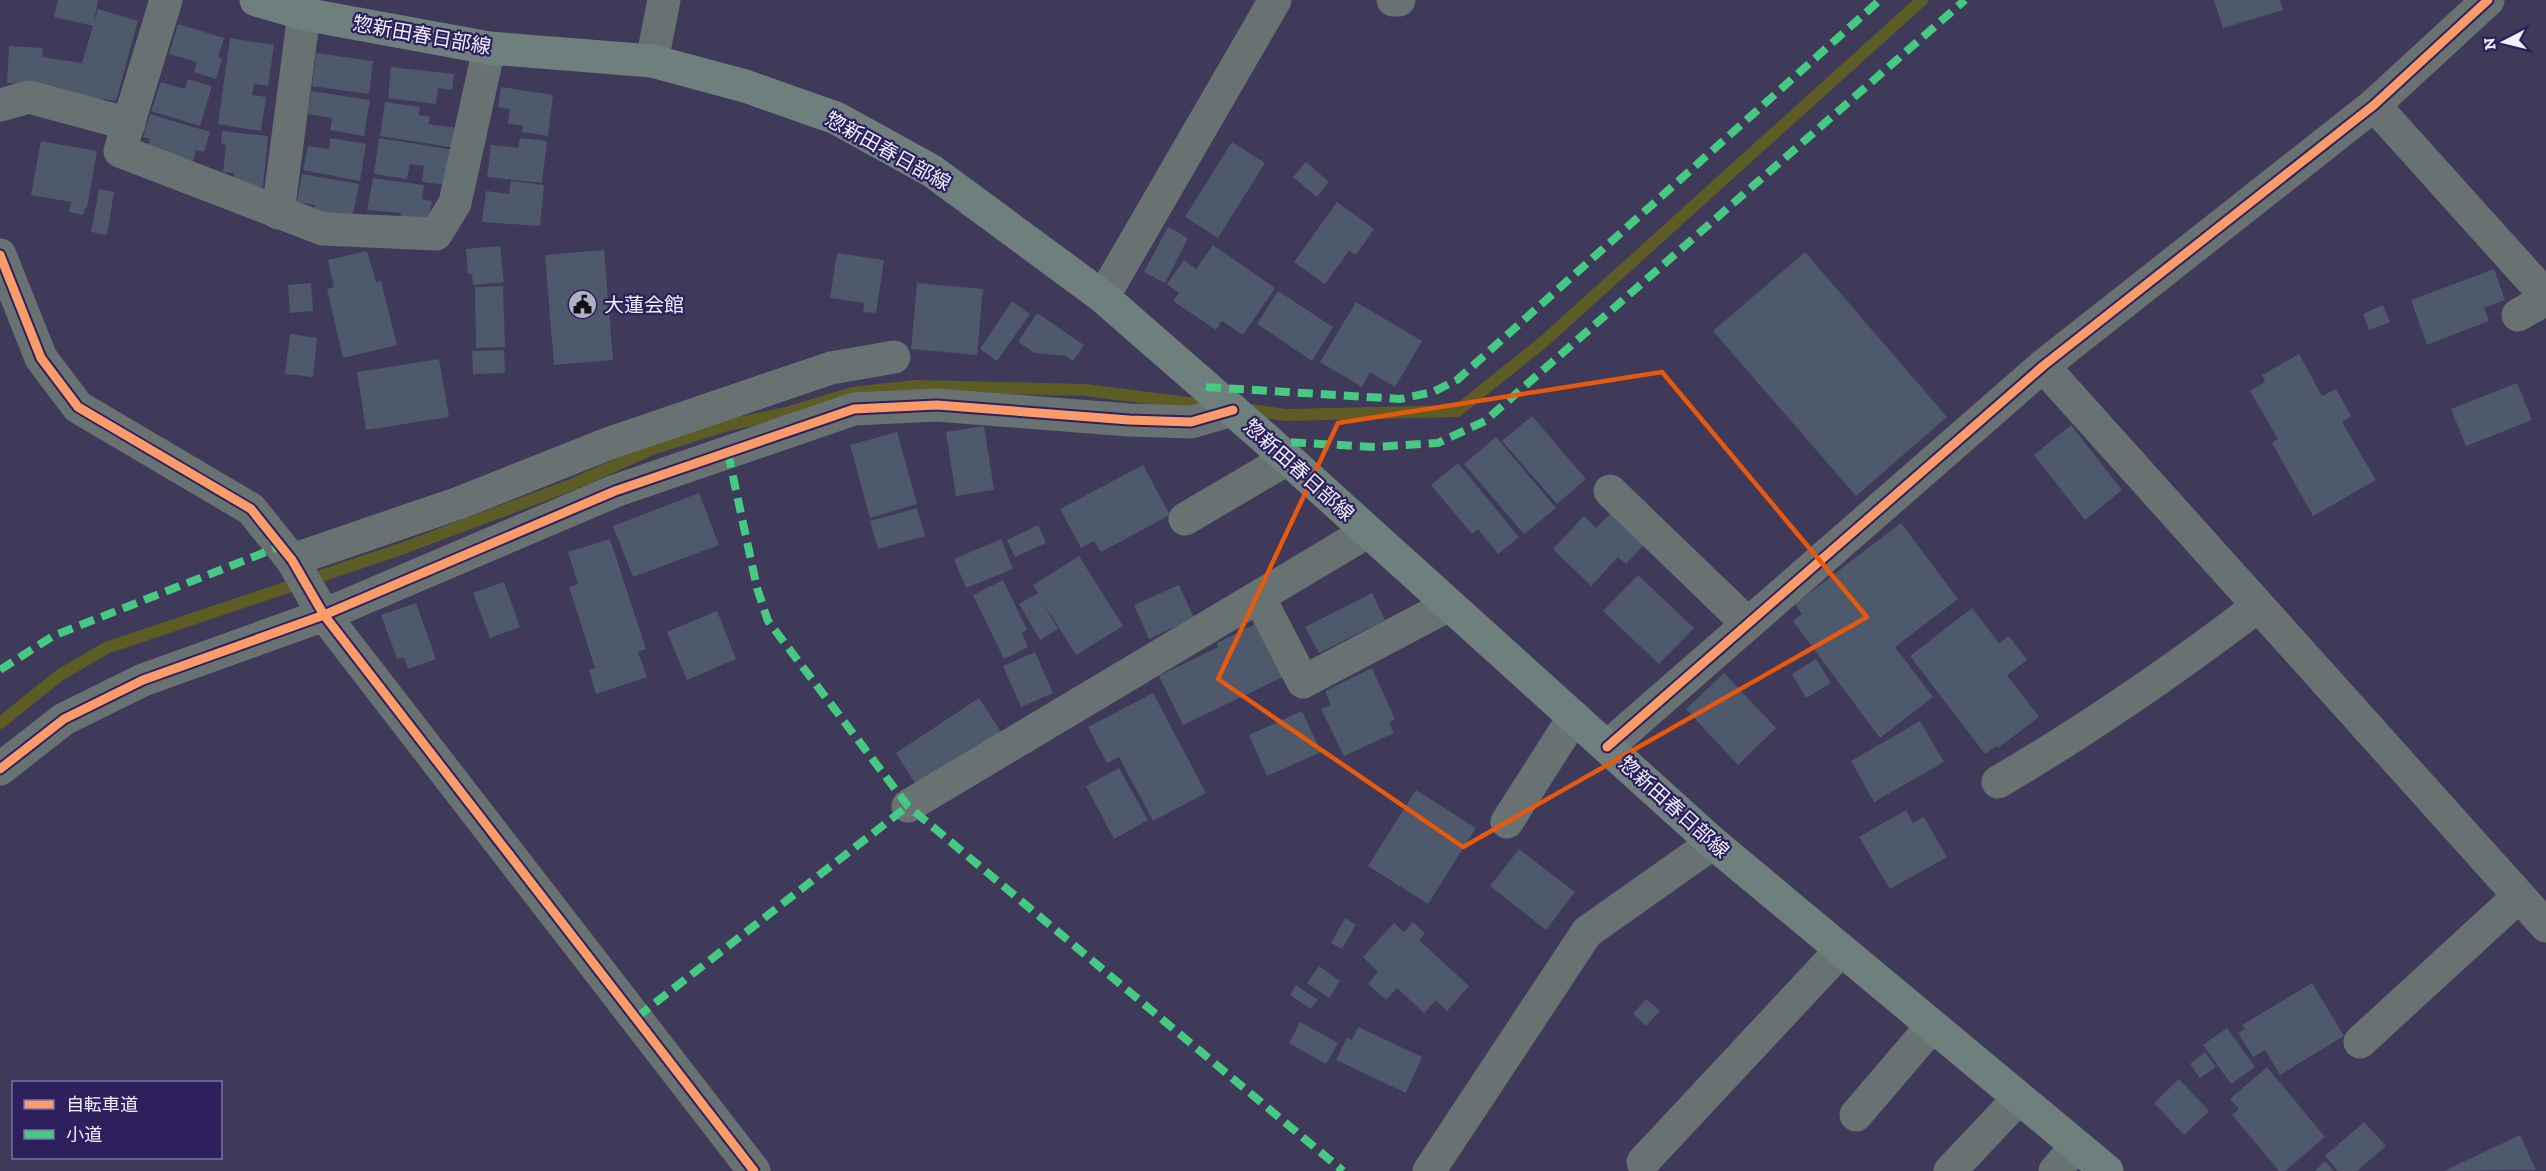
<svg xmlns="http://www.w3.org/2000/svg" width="2546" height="1171" font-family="'Zilla Slab','Noto Sans JP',serif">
	<rect width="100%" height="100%" fill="#3f395a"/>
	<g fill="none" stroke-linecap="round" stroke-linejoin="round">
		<g stroke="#5d5c24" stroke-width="12">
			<path d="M1243,409L1286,415L1457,411L1542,343L1922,0"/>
			<path d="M0,723L60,675L106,648L401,549L571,485L652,449L724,426L790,412L852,393L915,386L1086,390L1211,406"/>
		</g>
	</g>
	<g fill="#4e596c">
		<path d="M58,0H98L94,22L98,9L138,21L116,101L37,89V85L7,83L9,46L43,48L42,57L82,63L93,26L54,17Z"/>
		<path d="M2214,0H2280L2283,10L2223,28Z"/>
		<path d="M178,24L224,38L218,57L222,59L216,79L194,72L197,62L169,54Z"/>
		<path d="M230,38L274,45L268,86L254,84L252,95L266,97L261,131L218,124Z"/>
		<path d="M316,53L373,61L369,94L312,86Z"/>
		<path d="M391,67L454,74L452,90L438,88L436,104L388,98Z"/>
		<path d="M188,79L212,86L200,126L151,111L161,82L185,89Z"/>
		<path d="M501,87L553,95L548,136L522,132L523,126L508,123L510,109L498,107Z"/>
		<path d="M311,91L370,100L364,136L330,130L332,118L308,114Z"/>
		<path d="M385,102L420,107L419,115L430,117L428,124L465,129L462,149L380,136Z"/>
		<path d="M150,114L210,132L204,152L196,150L193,161L147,148L150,139L143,137Z"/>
		<path d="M222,131L268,136L263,187L233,184L234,173L223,172L226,145L221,144Z"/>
		<path d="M330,138L366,144L360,181L303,170L308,146L329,149Z"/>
		<path d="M379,138L461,151L455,186L422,182L424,166L410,164L407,179L374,174Z"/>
		<path d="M520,138L547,141L542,183L487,177L491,145L518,148Z"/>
		<path d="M41,141L97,151L87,208H85L83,215L69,212L71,202L31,195Z"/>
		<path d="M1232,142L1265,163L1218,238L1185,217Z"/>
		<path d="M1306,162L1329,182L1317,197L1293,177Z"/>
		<path d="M302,174L359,184L352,219L314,212L315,205L297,202Z"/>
		<path d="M373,178L424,185L422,199L432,201L429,217L400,219L401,213L367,210Z"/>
		<path d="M511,181L544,185L540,226L482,222L486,191L509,194Z"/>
		<path d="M99,189L114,192L107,235L91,232Z"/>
		<path d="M1337,202L1374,229L1356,255L1349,251L1325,284L1294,262Z"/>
		<path d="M1168,227L1188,238L1165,283L1144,272Z"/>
		<path d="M1213,245L1275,288L1243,335L1222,321L1216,330L1173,301L1179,293L1167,284L1184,260L1196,269Z"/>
		<path d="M500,246L504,282L473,285L472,274H468L466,249Z"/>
		<path d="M604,250L613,360L554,365L545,255Z"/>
		<path d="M367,251L376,282L381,281L397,345L343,358L327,289L334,287L328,260Z"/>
		<path d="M1805,252L1947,417L1856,496L1713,331Z"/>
		<path d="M837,253L884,260L876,313L863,312L864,303L830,298Z"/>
		<path d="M2494,269L2505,300L2484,308L2489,321L2427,345L2411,300Z"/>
		<path d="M311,283L313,311L290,313L288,285Z"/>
		<path d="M917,283L983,289L977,355L911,349Z"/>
		<path d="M503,286L505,347L476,348L475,287Z"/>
		<path d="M1278,291L1333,327L1312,361L1257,324Z"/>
		<path d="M1012,301L1030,314L997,361L980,349Z"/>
		<path d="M1356,302L1422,341L1395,387L1370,372L1362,387L1320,362Z"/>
		<path d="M2383,305L2390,322L2369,330L2363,314Z"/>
		<path d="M1037,313L1084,345L1073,361L1066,356L1035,353L1018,342Z"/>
		<path d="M290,334L317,338L313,377L285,374Z"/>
		<path d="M504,350L505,373L473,374L472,351Z"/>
		<path d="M2299,354L2322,396L2336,389L2351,416L2342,422L2376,480L2313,516L2272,443L2278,439L2250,391L2265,382L2262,375Z"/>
		<path d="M439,359L449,417L366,430L357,372Z"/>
		<path d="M2517,383L2532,420L2466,446L2451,409Z"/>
		<path d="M1532,416L1586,479L1557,504L1502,441Z"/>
		<path d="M2071,425L2122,490L2085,520L2034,455Z"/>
		<path d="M984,426L994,490L956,496L946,432Z"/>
		<path d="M897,432L917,504L870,518L850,445Z"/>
		<path d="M1496,437L1556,508L1524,534L1464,464Z"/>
		<path d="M1458,463L1519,537L1498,554L1478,529L1472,534L1431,485Z"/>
		<path d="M1143,465L1170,515L1101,552L1094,541L1081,548L1060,509Z"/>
		<path d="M699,493L719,545L633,577L613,526Z"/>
		<path d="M917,508L925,536L878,549L870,521Z"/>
		<path d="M1613,511L1646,543L1626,564L1618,557L1591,586L1553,549L1584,516L1596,528Z"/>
		<path d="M1901,523L1958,599L1895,647L1933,697L1880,738L1793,621L1802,614L1795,604Z"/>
		<path d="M1038,525L1046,543L1015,557L1007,540Z"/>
		<path d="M610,539L646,649L638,652L647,677L596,694L589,670L595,668L569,587L578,584L568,552Z"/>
		<path d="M1001,539L1013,569L966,588L954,559Z"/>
		<path d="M1079,556L1123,626L1076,655L1041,599L1058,629L1040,640L1019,604L1038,593L1033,585Z"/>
		<path d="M1638,575L1694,628L1659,664L1603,611Z"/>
		<path d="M1003,580L1027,630L1022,633L1028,647L1004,659L973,595Z"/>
		<path d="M504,582L520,627L490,638L473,593Z"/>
		<path d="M1179,585L1194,618L1149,639L1134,605Z"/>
		<path d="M1372,593L1385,620L1319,653L1305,627Z"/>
		<path d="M416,603L436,659L408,669L404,657L397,659L381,615Z"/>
		<path d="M1972,608L1999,643L2009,636L2027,660L2007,675L2039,717L1998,748L1996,746L1985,754L1910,656Z"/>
		<path d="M717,611L736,659L687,680L667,632Z"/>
		<path d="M1257,623L1283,677L1183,725L1159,676L1218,647L1217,643Z"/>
		<path d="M1035,652L1053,693L1021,707L1003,666Z"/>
		<path d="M1816,659L1831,683L1806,698L1792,674Z"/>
		<path d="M1372,668L1395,719L1389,722L1394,733L1344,756L1321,709L1331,705L1325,691Z"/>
		<path d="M1724,673L1776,728L1738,765L1686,709Z"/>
		<path d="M1153,693L1206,793L1153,821L1119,757L1107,763L1088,727Z"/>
		<path d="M979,698L1001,732L918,788L896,753Z"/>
		<path d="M1302,711L1321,752L1267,776L1249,735Z"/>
		<path d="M1920,721L1944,762L1874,802L1851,761Z"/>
		<path d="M1119,768L1148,820L1114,839L1086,786Z"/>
		<path d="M1416,790L1476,828L1428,904L1368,866Z"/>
		<path d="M1906,810L1913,823L1924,817L1947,857L1890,889L1859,837Z"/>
		<path d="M1519,849L1575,892L1546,930L1490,886Z"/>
		<path d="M1345,918L1356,925L1342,949L1331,943Z"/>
		<path d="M1413,922L1425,933L1419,940L1469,986L1447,1011L1436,1000L1424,1013L1397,988L1386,1000L1368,984L1378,972L1363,957L1394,923L1404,932Z"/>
		<path d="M1319,966L1340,981L1329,998L1307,983Z"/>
		<path d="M2312,983L2344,1036L2280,1075L2265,1050L2253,1057L2238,1033L2245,1029L2242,1025Z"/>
		<path d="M1296,985L1318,1000L1311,1009L1290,995Z"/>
		<path d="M1646,999L1660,1011L1646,1026L1633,1014Z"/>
		<path d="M1300,1022L1338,1043L1326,1064L1289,1043Z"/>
		<path d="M1358,1027L1422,1057L1406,1093L1336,1060L1347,1037L1352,1040Z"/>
		<path d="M2227,1028L2255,1067L2231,1084L2203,1045Z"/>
		<path d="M2205,1052L2216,1067L2200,1078L2190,1064Z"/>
		<path d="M2267,1067L2325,1137L2285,1171H2279L2232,1115L2239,1109L2230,1099Z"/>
		<path d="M2179,1079L2209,1111L2184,1135L2154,1103Z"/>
		<path d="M2364,1122L2386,1146L2357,1171H2338L2325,1156Z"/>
		<path d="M2520,1135L2536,1170L2444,1171Z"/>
		<path d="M2325,1161L2334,1171H2315Z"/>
	</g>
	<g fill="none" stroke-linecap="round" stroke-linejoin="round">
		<g stroke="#687273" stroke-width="33">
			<path d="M166,0L120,151L323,229L436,234L455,203L489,48"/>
			<path d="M1393,0H1399"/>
			<path d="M652,61L664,0"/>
			<path d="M0,105L29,97L129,124"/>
			<path d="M2374,105L2546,296"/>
			<path d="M278,213L304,14"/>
			<path d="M0,255L41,358L78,407L251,509L292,560L324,615L754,1171"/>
			<path d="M1103,297L1275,0"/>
			<path d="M2518,315L2546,299"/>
			<path d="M2043,366L2546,926"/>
			<path d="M1610,491L1748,624"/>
			<path d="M1185,519L1287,459"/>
			<path d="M292,560L459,503L610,443L831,368L894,357"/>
			<path d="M1259,597L1303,682L1449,605"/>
			<path d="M1607,747L2043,366L2374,105L2488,0"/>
			<path d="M0,769L64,719L143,680L324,615L615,491L854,409L937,405L1129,420L1191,422L1233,410"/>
			<path d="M1998,782C2090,728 2173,671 2258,606"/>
			<path d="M908,806L1367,532"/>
			<path d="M1507,822L1574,717"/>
			<path d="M2360,1042L2518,897"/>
			<path d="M1856,1115L1932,1026"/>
			<path d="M1643,1162L1841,950"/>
			<path d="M1429,1171L1587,932L1713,843"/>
			<path d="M1950,1171L2019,1098"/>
			<path d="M2055,1171L2076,1146"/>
		</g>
		<path stroke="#6f7f7e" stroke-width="33" d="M256,0L304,14L489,48L652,61L745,86L836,118L932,171L1103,297L1268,441L1713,843L2107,1171"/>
		<g stroke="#46c982" stroke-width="8" stroke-dasharray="15 8" stroke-linecap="butt">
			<path d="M1206,387L1400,399L1433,392L1457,380L1880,0"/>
			<path d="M1268,441L1375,447L1438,443L1485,421L1965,0"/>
			<path d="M728,453L757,588L768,621L908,806L1343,1171"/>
			<path d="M0,670L53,636L281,546"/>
			<path d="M637,1017L908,806"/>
		</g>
		<defs>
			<g id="cycleway">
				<path d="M0,255L41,358L78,407L251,509L292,560L324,615L754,1171"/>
				<path d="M1607,747L2043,366L2374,105L2488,0"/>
				<path d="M0,769L64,719L143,680L324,615L615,491L854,409L937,405L1129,420L1191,422L1233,410"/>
			</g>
		</defs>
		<use href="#cycleway" stroke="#2d205d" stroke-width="13"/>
		<use href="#cycleway" stroke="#fa9b69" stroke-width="9"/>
	</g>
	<path fill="none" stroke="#e8590c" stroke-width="4.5" stroke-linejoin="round" d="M1662,372L1867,617L1463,847L1218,679L1338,423Z"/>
	<defs>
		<symbol id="civic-disc" viewBox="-11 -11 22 22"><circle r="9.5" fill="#b1afc5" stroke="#2d205d"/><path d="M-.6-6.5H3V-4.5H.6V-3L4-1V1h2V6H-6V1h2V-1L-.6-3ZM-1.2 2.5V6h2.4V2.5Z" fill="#111"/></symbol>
	</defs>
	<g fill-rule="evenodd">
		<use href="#civic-disc" x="566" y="288" width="33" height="33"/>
	</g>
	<g text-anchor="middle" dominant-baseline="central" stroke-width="4.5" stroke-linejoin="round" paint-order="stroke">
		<g font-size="20" fill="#efeffe" stroke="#2d205d">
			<text transform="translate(422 35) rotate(10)">惣新田春日部線</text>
			<text transform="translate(888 151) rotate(29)">惣新田春日部線</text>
			<text transform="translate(1299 470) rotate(42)">惣新田春日部線</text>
			<text transform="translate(1674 807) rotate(42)">惣新田春日部線</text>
		</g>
		<g font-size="20" fill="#efeffe" stroke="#2d205d" text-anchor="start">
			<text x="604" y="305">大蓮会館</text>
		</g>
	</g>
	<rect x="12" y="1081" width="210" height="78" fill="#2d205d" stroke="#7b739d" stroke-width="1.5"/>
	<rect x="24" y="1100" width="30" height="9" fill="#fa9b69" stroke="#7b739d" stroke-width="1.5"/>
	<text x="66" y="1111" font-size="18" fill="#efeffe">自転車道</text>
	<rect x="24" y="1130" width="30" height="9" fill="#46c982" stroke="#7b739d" stroke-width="1.5"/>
	<text x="66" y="1141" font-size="18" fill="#efeffe">小道</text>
	<g transform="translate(2504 42) rotate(263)" stroke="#2d205d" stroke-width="4.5" paint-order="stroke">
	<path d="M0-4.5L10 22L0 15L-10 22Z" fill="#efeffe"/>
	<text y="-9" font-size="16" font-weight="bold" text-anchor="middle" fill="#efeffe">N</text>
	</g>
</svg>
